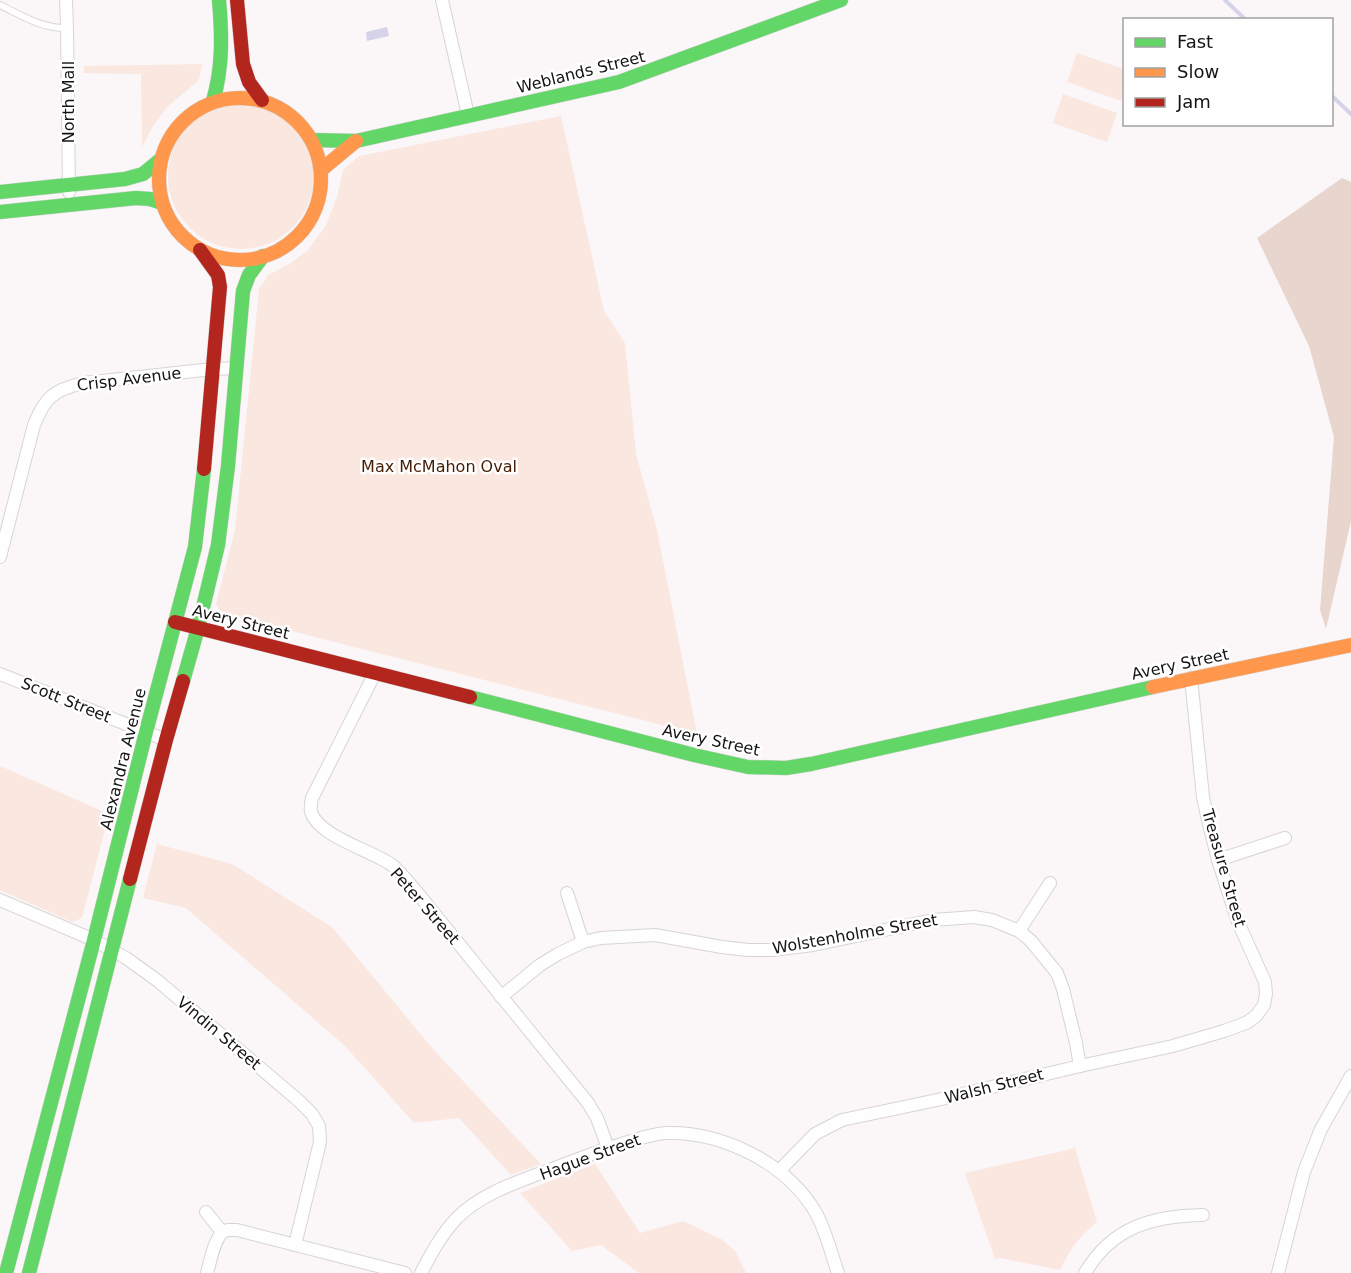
<svg xmlns="http://www.w3.org/2000/svg" width="1351" height="1273" font-family="'DejaVu Sans',sans-serif">
	<rect width="100%" height="100%" fill="#fbf7f9"/>
	<g fill="#fae7df">
		<path d="M1077,53L1124,69V90L1121,101L1067,82Z"/>
		<path d="M202,64L199,80L167,107L153,126L142,147L141,74L84,73V66Z"/>
		<path d="M1063,94L1117,113L1107,142L1053,123Z"/>
		<circle cx="241" cy="176" r="73"/>
		<path d="M561,116L604,311L625,343L636,454L657,530L697,734L221,613L216,604L235,530L259,289L268,275L289,264L307,251L326,225L337,197L343,170L359,156Z"/>
		<path d="M0,766L109,814L82,918L72,922L0,890Z"/>
		<path d="M157,844L232,864L332,927L432,1048L541,1164L511,1175L459,1118L414,1123L344,1045L186,908L143,898Z"/>
		<path d="M1075,1148L1097,1222C1078,1238 1071,1248 1060,1270L1000,1258L995,1259L965,1173Z"/>
		<path d="M595,1164L640,1233L683,1221L721,1239L735,1251L746,1273H639L601,1245L572,1251L520,1193Z"/>
	</g>
	<path fill="#e8d5cd" d="M1342,178L1351,182V521L1326,629L1320,610L1334,437L1309,346L1257,238Z"/>
	<path fill="#d4d3e9" d="M387,27L389,36L367,41L366,32Z"/>
	<g fill="none" stroke-linecap="round" stroke-linejoin="round">
		<g stroke="#d4d3e9" stroke-width="4">
			<path d="M1225,0L1246,20"/>
			<path d="M1332,96L1351,114"/>
		</g>
		<defs>
			<path id="lane" d="M0,5C21,15 42,29 67,28"/>
			<g id="street">
				<path d="M66,0L67,28L69,192"/>
				<path d="M442,0L468,115"/>
				<path d="M0,557L34,425C45,397 54,390 83,383L213,369L236,368"/>
				<path d="M375,673L312,798C311,803 310,808 311,812C319,837 371,850 392,865C402,873 411,886 420,896L588,1103L597,1118L608,1148"/>
				<path d="M0,674L166,740"/>
				<path d="M1218,860L1285,838"/>
				<path d="M567,893L583,942"/>
				<path d="M0,900L94,940L126,958L158,981L299,1101L312,1114L319,1126L320,1142L295,1245"/>
				<path d="M1019,931L1050,883"/>
				<path d="M501,997L540,965L558,954L583,942L601,938L655,935L722,947L748,950H772L813,945L933,920L974,917L992,920L1019,931L1031,941L1057,973L1063,989L1076,1043L1080,1066"/>
				<path d="M780,1170L815,1134L842,1120L937,1100L1080,1066L1173,1046L1224,1031L1246,1023L1256,1016L1264,1005L1266,994L1265,982L1238,922L1218,860L1208,820L1203,797L1191,678"/>
				<path d="M206,1212L222,1232L228,1230H237L405,1273"/>
				<path d="M207,1273C211,1259 213,1244 222,1232"/>
				<path d="M421,1273C431,1254 441,1235 456,1219C482,1191 530,1178 565,1164C588,1155 611,1147 634,1140C644,1137 655,1134 665,1133C722,1131 787,1163 816,1213C826,1231 831,1253 838,1273"/>
				<path d="M1085,1273C1112,1227 1152,1216 1203,1215"/>
				<path d="M1278,1273L1304,1172L1321,1129L1351,1076"/>
			</g>
			<g id="fast">
				<path d="M213,101C223,67 222,35 219,0"/>
				<path d="M312,140L356,141L619,82L841,0"/>
				<path d="M0,192L125,179L143,174L160,160"/>
				<path d="M0,212L136,198L150,199L162,203"/>
				<path d="M183,681L198,628L218,545L228,466L243,291L249,275L263,256"/>
				<path d="M470,697L694,755L748,767L786,768L811,764L1153,687"/>
				<path d="M6,1273L94,940L146,732L195,547L204,469"/>
				<path d="M29,1273L130,879"/>
			</g>
			<g id="slow">
				<circle cx="240" cy="179" r="81"/>
				<path d="M321,170L356,141"/>
				<path d="M1153,687L1351,645"/>
			</g>
			<g id="jam">
				<path d="M237,0L243,64L249,82L262,100"/>
				<path d="M200,250L218,275L220,287L204,469"/>
				<path d="M175,622L470,697"/>
				<path d="M130,879L166,740L183,681"/>
			</g>
		</defs>
		<use href="#lane" stroke="#d7d4d5" stroke-width="8"/>
		<use href="#street" stroke="#d7d4d5" stroke-width="14"/>
		<use href="#fast" stroke="#d7d4d5" stroke-width="15"/>
		<use href="#slow" stroke="#d7d4d5" stroke-width="15"/>
		<use href="#jam" stroke="#d7d4d5" stroke-width="15"/>
		<use href="#lane" stroke="#fefefe" stroke-width="6"/>
		<use href="#street" stroke="#fefefe" stroke-width="12"/>
		<use href="#fast" stroke="#63d668" stroke-width="14"/>
		<use href="#slow" stroke="#ff974d" stroke-width="14"/>
		<use href="#jam" stroke="#b3261e" stroke-width="14"/>
	</g>
	<g text-anchor="middle" dominant-baseline="central" stroke-width="5" stroke-linejoin="round" paint-order="stroke">
		<g font-size="16" fill="#151314" stroke="#fff">
			<text transform="translate(581 72) rotate(-14)">Weblands Street</text>
			<text transform="translate(68 102) rotate(-90)">North Mall</text>
			<text transform="translate(129 379) rotate(-7)">Crisp Avenue</text>
			<text transform="translate(241 622) rotate(14)">Avery Street</text>
			<text transform="translate(1180 664) rotate(-12)">Avery Street</text>
			<text transform="translate(66 700) rotate(22)">Scott Street</text>
			<text transform="translate(711 740) rotate(12)">Avery Street</text>
			<text transform="translate(123 759) rotate(-76)">Alexandra Avenue</text>
			<text transform="translate(1224 868) rotate(74)">Treasure Street</text>
			<text transform="translate(425 906) rotate(49)">Peter Street</text>
			<text transform="translate(855 934) rotate(-10)">Wolstenholme Street</text>
			<text transform="translate(219 1033) rotate(40)">Vindin Street</text>
			<text transform="translate(994 1086) rotate(-14)">Walsh Street</text>
			<text transform="translate(590 1157) rotate(-20)">Hague Street</text>
		</g>
		<g font-size="16" fill="#451c03" stroke="#fff">
			<text x="439" y="466">Max McMahon Oval</text>
		</g>
	</g>
	<rect x="1123" y="18" width="210" height="108" fill="#ffffff" stroke="#a1a1a1" stroke-width="1.5"/>
	<rect x="1135" y="38" width="30" height="9" fill="#63d668" stroke="#a1a1a1" stroke-width="1.5"/>
	<text x="1177" y="48" font-size="18" fill="#151314">Fast</text>
	<rect x="1135" y="68" width="30" height="9" fill="#ff974d" stroke="#a1a1a1" stroke-width="1.5"/>
	<text x="1177" y="78" font-size="18" fill="#151314">Slow</text>
	<rect x="1135" y="98" width="30" height="9" fill="#b3261e" stroke="#a1a1a1" stroke-width="1.5"/>
	<text x="1177" y="108" font-size="18" fill="#151314">Jam</text>
</svg>
